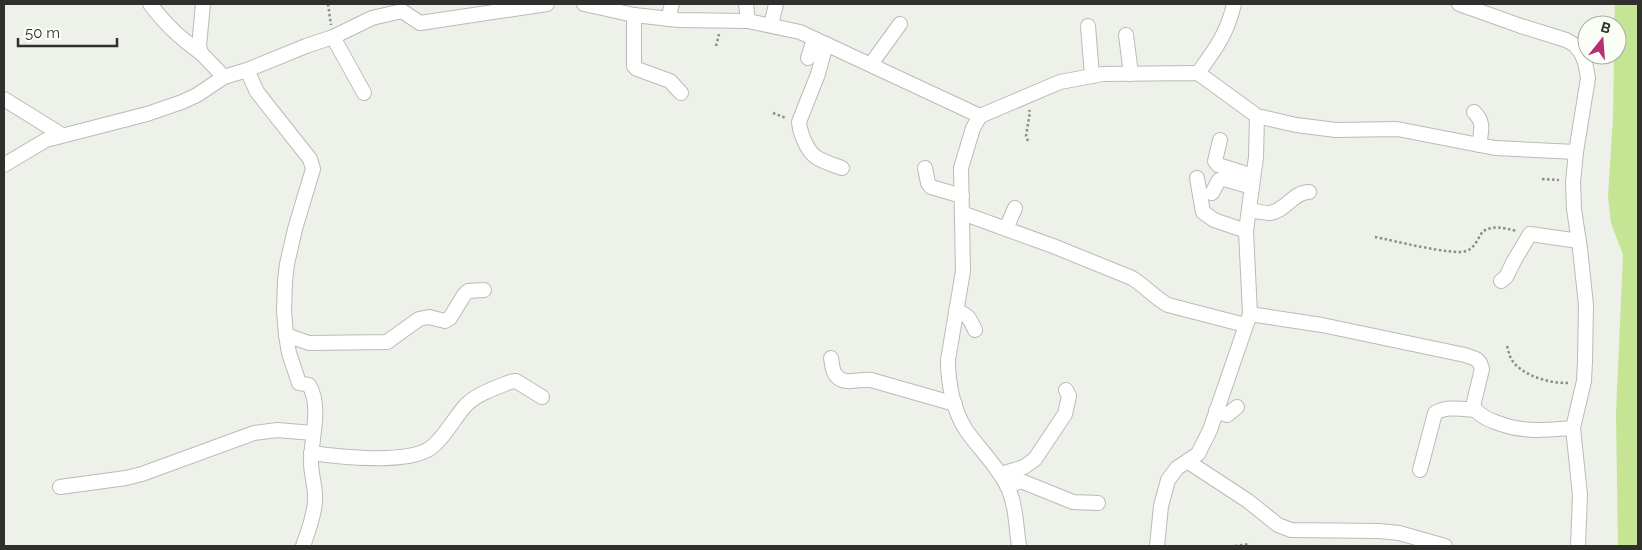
<svg xmlns="http://www.w3.org/2000/svg" width="1642" height="550" font-family="Raleway,sans-serif">
	<rect width="100%" height="100%" fill="#eef1ea"/>
	<path fill="#c5e494" d="M1615,4H1638V546H1618L1616,413L1623,255L1611,223L1608,197L1613,118L1614,55H1617V25H1614Z"/>
	<g fill="none" stroke-linecap="round" stroke-linejoin="round">
		<defs>
			<g id="minor">
				<path d="M150,4C166,25 180,38 201,53"/>
				<path d="M203,4L199,46L201,53L224,77"/>
				<path d="M584,4L634,15L679,20L748,21L800,32L980,116"/>
				<path d="M746,4L748,21"/>
				<path d="M1459,4L1521,26L1566,40L1575,45L1581,53L1585,62L1588,78L1576,152L1573,182L1574,209L1580,249L1586,305L1585,361L1584,381L1573,428L1580,495L1578,546"/>
				<path d="M634,15V66L637,69L670,81L681,93"/>
				<path d="M668,19L672,4"/>
				<path d="M771,25L776,4"/>
				<path d="M1088,26L1092,76"/>
				<path d="M1126,35L1131,74"/>
				<path d="M333,37L364,93"/>
				<path d="M826,44L818,74L799,122C800,133 807,151 816,157C823,162 834,165 842,168"/>
				<path d="M808,58L814,39"/>
				<path d="M871,64L900,24"/>
				<path d="M247,70L257,92L310,159L313,169L295,229L287,264L285,281L284,311L286,335L289,353L299,383L309,385C322,407 311,438 311,462C311,475 316,488 315,501C314,517 308,532 303,546"/>
				<path d="M1198,73C1216,48 1227,34 1234,4"/>
				<path d="M4,99L62,135"/>
				<path d="M1474,112C1485,123 1481,131 1479,145"/>
				<path d="M1220,140L1215,161L1218,165L1253,176"/>
				<path d="M4,165L46,140L147,114L182,102L197,95L224,77L247,70L306,46L333,37L372,18L402,11L420,23L547,4"/>
				<path d="M925,168L928,183L931,187L962,196"/>
				<path d="M1197,178L1203,212L1214,220L1246,231"/>
				<path d="M1212,193L1219,180L1224,179L1252,187"/>
				<path d="M1249,210C1255,211 1263,213 1269,213C1285,212 1293,192 1309,192"/>
				<path d="M962,213L1053,246L1132,278C1145,286 1155,298 1168,305L1245,325"/>
				<path d="M1006,229L1015,208"/>
				<path d="M1501,281L1506,277L1515,259L1530,234L1579,241"/>
				<path d="M956,311C968,314 970,319 975,330"/>
				<path d="M1250,314L1322,325L1465,355L1476,359L1480,363L1482,369L1473,406C1477,414 1487,419 1495,422C1523,433 1544,430 1573,428"/>
				<path d="M286,335L309,343L387,342L419,319L429,317L445,321L450,318L464,295L468,291L484,290"/>
				<path d="M831,358C832,362 832,370 835,374C843,387 860,378 871,380L955,404"/>
				<path d="M1216,411L1227,415L1237,407"/>
				<path d="M311,453C340,457 405,464 429,449C443,440 454,418 466,405C477,394 495,388 510,382L516,381L542,397"/>
				<path d="M1187,461L1248,501L1278,525L1291,530L1379,531L1399,533L1445,546"/>
				<path d="M1420,470L1435,413C1446,406 1462,409 1475,410"/>
				<path d="M1001,474L1024,467L1035,459L1065,414L1069,396L1066,390"/>
				<path d="M1008,486L1021,481L1073,502L1098,503"/>
				<path d="M60,487L126,478L142,474L254,433L277,430L313,433"/>
				<path d="M1019,546C1016,527 1016,503 1007,486C997,465 979,449 966,430C953,410 948,383 948,360L963,271L961,168L973,128L980,116L1060,82L1103,74L1198,73L1257,116L1296,125L1336,130L1397,129L1495,148L1576,152"/>
				<path d="M1157,546L1161,506L1168,480L1177,468L1198,454L1210,430L1250,314L1246,231L1256,157L1257,116"/>
			</g>
		</defs>
		<use href="#minor" stroke="#b9bcb6" stroke-width="16"/>
		<g stroke="#8b8d88" stroke-width="2.5" stroke-dasharray="2.5 2.5" stroke-linecap="butt">
			<path d="M328,4L331,25"/>
			<path d="M716,46L719,34"/>
			<path d="M773,113L786,118"/>
			<path d="M1028,141L1026,136L1030,112L1029,110"/>
			<path d="M1542,179L1559,180"/>
			<path d="M1375,237C1391,240 1454,256 1466,251C1475,248 1478,238 1483,231C1496,225 1503,228 1517,231"/>
			<path d="M1507,346C1509,353 1510,359 1515,364C1527,377 1552,384 1570,383"/>
			<path d="M1235,546L1250,544"/>
		</g>
		<use href="#minor" stroke="#fff" stroke-width="14"/>
	</g>
	<rect width="1642" height="550" fill="none" stroke="#2f302d" stroke-width="10"/>
	<g transform="translate(1602 40) rotate(17)"><circle r="24" fill="#fbfef7" stroke="#a9aca6"/>
	<path d="M0-4L9 19L0 12L-9 19Z" fill="#b72f70"/>
	<text y="-8" font-size="14" font-weight="bold" text-anchor="middle" fill="#2f302d">B</text>
	</g>
	<path d="M18 38v8h99v-8" fill="none" stroke="#2f302d" stroke-width="2.5"/>
	<text x="25" y="38" font-size="15" fill="#2f302d" stroke="#fbfef7" stroke-width="4" paint-order="stroke">50 m</text>
</svg>
